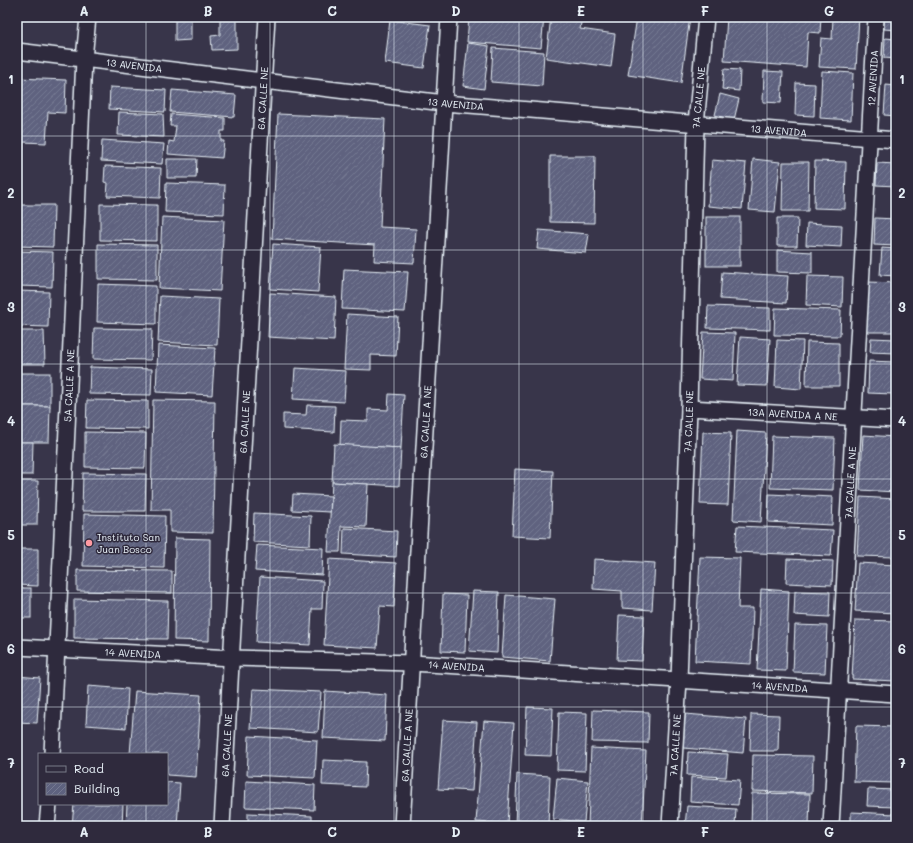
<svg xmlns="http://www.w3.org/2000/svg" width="913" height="843" font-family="Mali,sans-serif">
	<defs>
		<pattern id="building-hatch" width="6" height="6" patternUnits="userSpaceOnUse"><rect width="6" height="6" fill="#5e627f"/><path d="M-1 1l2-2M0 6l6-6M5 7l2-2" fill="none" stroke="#757992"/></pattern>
	</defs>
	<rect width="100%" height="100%" fill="#38354a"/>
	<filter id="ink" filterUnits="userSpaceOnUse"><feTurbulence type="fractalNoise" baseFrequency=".025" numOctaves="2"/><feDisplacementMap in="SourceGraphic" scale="8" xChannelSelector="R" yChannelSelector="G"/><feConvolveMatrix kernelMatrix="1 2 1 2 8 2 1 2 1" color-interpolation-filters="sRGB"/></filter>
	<g filter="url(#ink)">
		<g fill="url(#building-hatch)" stroke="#e8f1f8">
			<path d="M220,17H237V49L212,50L211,36L220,35Z"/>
			<path d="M469,17H544L541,48L467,42Z"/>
			<path d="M551,17H582L580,29L615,34L611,67L546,58Z"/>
			<path d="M637,17H690L681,83L628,75Z"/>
			<path d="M727,17H821L820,33L808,32L806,67L724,61Z"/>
			<path d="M833,17H859L856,69L819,67L821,38L832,39Z"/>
			<path d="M884,17H896V30L884,29Z"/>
			<path d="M191,18V40L175,41V19Z"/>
			<path d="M390,20L430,25L424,68L385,63Z"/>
			<path d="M885,38L896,39V59L884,58Z"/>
			<path d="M468,43L489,46L484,89L463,86Z"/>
			<path d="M493,48L544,52L542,86L491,82Z"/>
			<path d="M724,69L740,70L739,91L722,89Z"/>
			<path d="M764,71L783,72L781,103L763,102Z"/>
			<path d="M822,71L853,73L851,120L820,118Z"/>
			<path d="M17,78L66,80L65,113L48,112L46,143L23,142V150H17Z"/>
			<path d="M796,83L815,84L814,116L795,115Z"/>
			<path d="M886,85L896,86V116L884,115Z"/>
			<path d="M110,87L166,90L165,112L109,109Z"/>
			<path d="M172,90L236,95L234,117L170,112Z"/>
			<path d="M720,94L739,99L734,120L715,115Z"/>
			<path d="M119,112L163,114L164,137L118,135Z"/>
			<path d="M171,114L225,118V131H221V141H224L222,158L168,154L169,141L174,142L176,126H170Z"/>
			<path d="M278,114L385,119L380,227L416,229L414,263L374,261L375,245L272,239Z"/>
			<path d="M102,140L164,144L162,164L101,161Z"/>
			<path d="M550,156H595L594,223L550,222Z"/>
			<path d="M167,159H197L196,178H167Z"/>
			<path d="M753,159L780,162L775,212L749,210Z"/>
			<path d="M712,160L746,163L742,209L708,206Z"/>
			<path d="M815,161L846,162L845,209L814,208Z"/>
			<path d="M783,162H809L808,211H782Z"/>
			<path d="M877,163L896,164V186L876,185Z"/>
			<path d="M105,166L161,168L160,198L107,196L108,183L104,182Z"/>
			<path d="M166,183L225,185L224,214L165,212Z"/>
			<path d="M100,204L157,205V241L100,240Z"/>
			<path d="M17,205H54L53,247L17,246Z"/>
			<path d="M162,217L224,220L220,291L159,288Z"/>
			<rect x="706" y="217" width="34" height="49"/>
			<path d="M777,218H798L797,246H777Z"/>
			<path d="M875,218L896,219V246L874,245Z"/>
			<path d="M807,223L842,225L841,247L806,245Z"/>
			<path d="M539,230L589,234L586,253L537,249Z"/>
			<path d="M98,244L157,245V280L98,279Z"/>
			<path d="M273,244L321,247L318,292L270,289Z"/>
			<path d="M882,248L896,249V276L880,275Z"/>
			<path d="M777,250L812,252V273L777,272Z"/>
			<path d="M17,251L53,252L52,287L17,286Z"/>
			<path d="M344,269L408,272L405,312L342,309Z"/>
			<path d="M722,272L788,276L786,303L720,299Z"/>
			<path d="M807,276L843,277L842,307L806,305Z"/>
			<path d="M868,282L896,283V332H866Z"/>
			<path d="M98,284L156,286V324L97,322Z"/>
			<path d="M17,291L49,292L48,327L17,326Z"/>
			<path d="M270,293L336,297L334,341L268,337Z"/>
			<path d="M160,296L219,299L217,345L158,342Z"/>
			<path d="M708,306L770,308V330L707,328Z"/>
			<path d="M775,308L841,310L840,336L774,335Z"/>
			<path d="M347,314L398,317L396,356L371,355V370L344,369Z"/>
			<path d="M94,328L152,329L151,360L93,359Z"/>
			<path d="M17,331H44L45,364H17Z"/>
			<path d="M703,332L735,333L733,381L700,379Z"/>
			<path d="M740,337L770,339L767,386L737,385Z"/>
			<path d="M871,338L896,339V353L870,352Z"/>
			<path d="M777,340L803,341L801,389L775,387Z"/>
			<path d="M807,342L839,343V386H806Z"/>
			<path d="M158,345L215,348L212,395L156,392Z"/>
			<path d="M869,361L894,362L893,394L868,393Z"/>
			<path d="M90,367L152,369L151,395L89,394Z"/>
			<path d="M295,368L346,371L344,402L293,399Z"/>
			<rect x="17" y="373" width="33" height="33"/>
			<path d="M389,394L404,395L401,448L340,445L341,420L368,421V409L388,410Z"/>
			<path d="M87,400L148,401V429L86,428Z"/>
			<path d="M153,400L215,401L213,533L170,532V510H151Z"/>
			<path d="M307,405L335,406L334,432L283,429V414L306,415Z"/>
			<path d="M17,406H50L49,442H17Z"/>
			<path d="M737,431L766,433L761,522L733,520Z"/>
			<path d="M85,432L146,433L145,468L85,467Z"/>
			<path d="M703,432L731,433L728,505L700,504Z"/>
			<path d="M863,435L896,437V492L860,490Z"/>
			<path d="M772,436L835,438L833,490L770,488Z"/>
			<path d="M17,442H33L32,475H17Z"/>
			<path d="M334,444L401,448L399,486L332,482Z"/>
			<path d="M515,469L553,471L550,538L512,536Z"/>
			<path d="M83,473L146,474L145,511H82Z"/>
			<path d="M17,481H38L37,525H17Z"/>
			<path d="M332,482L368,484L366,527L341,526L340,552H328Z"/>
			<path d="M293,494L331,496L330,512L292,510Z"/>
			<path d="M769,494L833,497L832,525L768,522Z"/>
			<path d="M860,497L896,499V557L857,556Z"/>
			<path d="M254,513L311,516L310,545L253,542Z"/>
			<path d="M84,514L165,516L164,568L83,566Z"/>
			<path d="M737,526L833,530L831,556L735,552Z"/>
			<path d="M344,528L397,531L396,557L343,554Z"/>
			<path d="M175,538L210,539L209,641L174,640Z"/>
			<path d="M257,545L323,548L322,575L255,571Z"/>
			<path d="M17,549H38V586L17,585Z"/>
			<path d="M700,557L740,558L738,608H753L751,664L695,661Z"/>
			<path d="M329,559L396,563L394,607L380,606L377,648L324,645Z"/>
			<path d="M594,559L655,563L652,610L622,608V591L593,589Z"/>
			<path d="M787,559L833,561L832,585L786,583Z"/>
			<path d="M858,563L896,565V613L855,611Z"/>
			<path d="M77,570L172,571V593L77,591Z"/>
			<path d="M260,577L323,581L322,609H312L310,645L256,642Z"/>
			<rect x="17" y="588" width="14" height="30"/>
			<path d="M761,589L789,591L786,671L757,670Z"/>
			<path d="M473,591L499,592L497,653L469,651Z"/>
			<path d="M795,591L830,592L829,617L794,615Z"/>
			<path d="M443,594L467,595L465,652L441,651Z"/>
			<path d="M506,595L555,599L550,661L502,657Z"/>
			<path d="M74,599L168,601L167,639L74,638Z"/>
			<path d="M619,615L644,616L642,661L617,660Z"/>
			<path d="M855,620L896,621V681L852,679Z"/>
			<path d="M795,625L827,626L825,673L793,672Z"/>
			<path d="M17,676L40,678L37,723L17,722Z"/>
			<path d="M88,686L128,689L126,728L86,725Z"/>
			<path d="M253,689L321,692L318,732L250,728Z"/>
			<path d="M135,691L201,695L196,777L167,775V754H130Z"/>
			<path d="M325,691L387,695L385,741L323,738Z"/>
			<path d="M527,707L553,708L551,756L525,755Z"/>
			<path d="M593,710L649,712L648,743L592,742Z"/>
			<path d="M559,712L587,713L585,771L557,770Z"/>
			<path d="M685,714L746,719L743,753L683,748Z"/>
			<path d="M751,714L779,715L778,751H750Z"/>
			<path d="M443,720L477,722L472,791L438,789Z"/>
			<path d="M484,721L514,723L507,824L476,822Z"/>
			<path d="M856,726L896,727V783L854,782Z"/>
			<path d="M249,736L317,740L315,778L247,775Z"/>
			<path d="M591,748L646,751L642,826H588Z"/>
			<path d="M688,752L728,754L726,777L687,775Z"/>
			<path d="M753,755L813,756L812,793L752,791Z"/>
			<path d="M323,760L366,762L365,787L322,785Z"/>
			<path d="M517,774L550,776L548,826H515Z"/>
			<path d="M691,777L740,780L738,805L690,802Z"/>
			<path d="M557,778L588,781L584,822L553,819Z"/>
			<path d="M246,781L315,785L314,810L245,807Z"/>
			<path d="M167,782L180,783L177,826H126L127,804H167Z"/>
			<path d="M868,789L896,790V807L867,806Z"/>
			<path d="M752,793L810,794L809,826H751Z"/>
			<path d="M74,804H123L122,826H72Z"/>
			<path d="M687,806L736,809L735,826H685Z"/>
			<path d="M851,812L896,814V826H851Z"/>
			<path d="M248,813L312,816V826H248Z"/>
			<path d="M314,824L358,826H314Z"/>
		</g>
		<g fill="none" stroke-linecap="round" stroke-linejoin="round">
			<defs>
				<g id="street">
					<path id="s1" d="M17,51L444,103L896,140"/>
					<path id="s2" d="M689,408L896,420"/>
					<path id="s3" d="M17,647L233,658L412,663L896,694"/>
					<path id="s4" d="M52,754L84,59L88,17"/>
					<path d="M47,826L49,804"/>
					<path id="s5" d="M222,826L267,17"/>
					<path id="s6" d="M402,826L449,17"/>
					<path id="s7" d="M670,826L679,680L689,408L696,124L706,17"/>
					<path id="s8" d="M831,826L876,17"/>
				</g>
			</defs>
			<use href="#street" stroke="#e8f1f8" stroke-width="18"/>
			<use href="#street" stroke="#2f2a3d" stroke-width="15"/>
		</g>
	</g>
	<path fill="none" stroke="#e8f1f8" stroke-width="1" stroke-opacity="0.55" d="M146,17V754M270,17V826M394,17V826M519,17V826M643,17V826M767,17V826M17,136H896M17,250H896M17,364H896M17,479H896M17,593H896M17,707H896M146,804V826"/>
	<circle fill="#ff9aa2" stroke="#2f2a3d" stroke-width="1.5" cx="89" cy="543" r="4"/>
	<g text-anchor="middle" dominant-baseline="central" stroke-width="3" stroke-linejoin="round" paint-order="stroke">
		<g font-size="10" fill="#e8f1f8" stroke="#2f2a3d">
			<text stroke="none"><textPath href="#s1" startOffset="118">13 AVENIDA</textPath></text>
			<text stroke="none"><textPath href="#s8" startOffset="749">12 AVENIDA</textPath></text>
			<text stroke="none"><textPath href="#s5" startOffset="729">6A CALLE NE</textPath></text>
			<text stroke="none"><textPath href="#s7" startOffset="729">7A CALLE NE</textPath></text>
			<text stroke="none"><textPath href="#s1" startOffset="442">13 AVENIDA</textPath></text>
			<text stroke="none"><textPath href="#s1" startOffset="766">13 AVENIDA</textPath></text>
			<text stroke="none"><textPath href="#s4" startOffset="369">5A CALLE A NE</textPath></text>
			<text stroke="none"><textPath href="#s2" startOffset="104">13A AVENIDA A NE</textPath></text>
			<text stroke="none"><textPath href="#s7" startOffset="405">7A CALLE NE</textPath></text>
			<text stroke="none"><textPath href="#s5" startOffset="405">6A CALLE NE</textPath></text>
			<text stroke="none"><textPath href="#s6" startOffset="405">6A CALLE A NE</textPath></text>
			<text stroke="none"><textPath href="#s8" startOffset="344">7A CALLE A NE</textPath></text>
			<text stroke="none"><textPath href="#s3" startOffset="116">14 AVENIDA</textPath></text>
			<text stroke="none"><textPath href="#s3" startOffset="440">14 AVENIDA</textPath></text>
			<text stroke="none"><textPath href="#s3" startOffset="764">14 AVENIDA</textPath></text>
			<text stroke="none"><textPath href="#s5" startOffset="81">6A CALLE NE</textPath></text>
			<text stroke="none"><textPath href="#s6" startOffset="81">6A CALLE A NE</textPath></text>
			<text stroke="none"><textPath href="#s7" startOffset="81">7A CALLE NE</textPath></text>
		</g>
		<g font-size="10" fill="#e8f1f8" stroke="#2f2a3d" text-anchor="start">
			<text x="97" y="537">Instituto San<tspan x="97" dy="12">Juan Bosco</tspan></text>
		</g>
	</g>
	<rect width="913" height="843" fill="none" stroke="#2f2a3d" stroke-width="44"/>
	<rect x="38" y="753" width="130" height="52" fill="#2f2a3d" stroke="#797a88"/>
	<rect x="46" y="766" width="20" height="6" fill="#2f2a3d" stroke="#797a88"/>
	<text x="74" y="773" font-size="12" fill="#e8f1f8">Road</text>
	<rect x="46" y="783" width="20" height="12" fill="url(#building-hatch)" stroke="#797a88"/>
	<text x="74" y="793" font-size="12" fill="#e8f1f8">Building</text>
	<rect x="22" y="22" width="869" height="799" fill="none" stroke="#e8f1f8" stroke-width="1.5"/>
	<g font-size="13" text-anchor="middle" font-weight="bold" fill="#e8f1f8">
		<text x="84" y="16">A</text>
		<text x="208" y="16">B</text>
		<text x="332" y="16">C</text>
		<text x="456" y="16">D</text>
		<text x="581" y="16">E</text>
		<text x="705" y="16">F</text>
		<text x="829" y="16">G</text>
		<text x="11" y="84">1</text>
		<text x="902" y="84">1</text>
		<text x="11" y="198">2</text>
		<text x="902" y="198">2</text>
		<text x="11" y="312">3</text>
		<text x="902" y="312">3</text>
		<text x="11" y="426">4</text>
		<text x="902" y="426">4</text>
		<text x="11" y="540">5</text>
		<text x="902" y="540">5</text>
		<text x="11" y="654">6</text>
		<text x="902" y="654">6</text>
		<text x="11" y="768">7</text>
		<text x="902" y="768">7</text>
		<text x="84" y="837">A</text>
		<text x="208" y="837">B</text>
		<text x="332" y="837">C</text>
		<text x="456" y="837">D</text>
		<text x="581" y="837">E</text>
		<text x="705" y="837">F</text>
		<text x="829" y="837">G</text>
	</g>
</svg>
